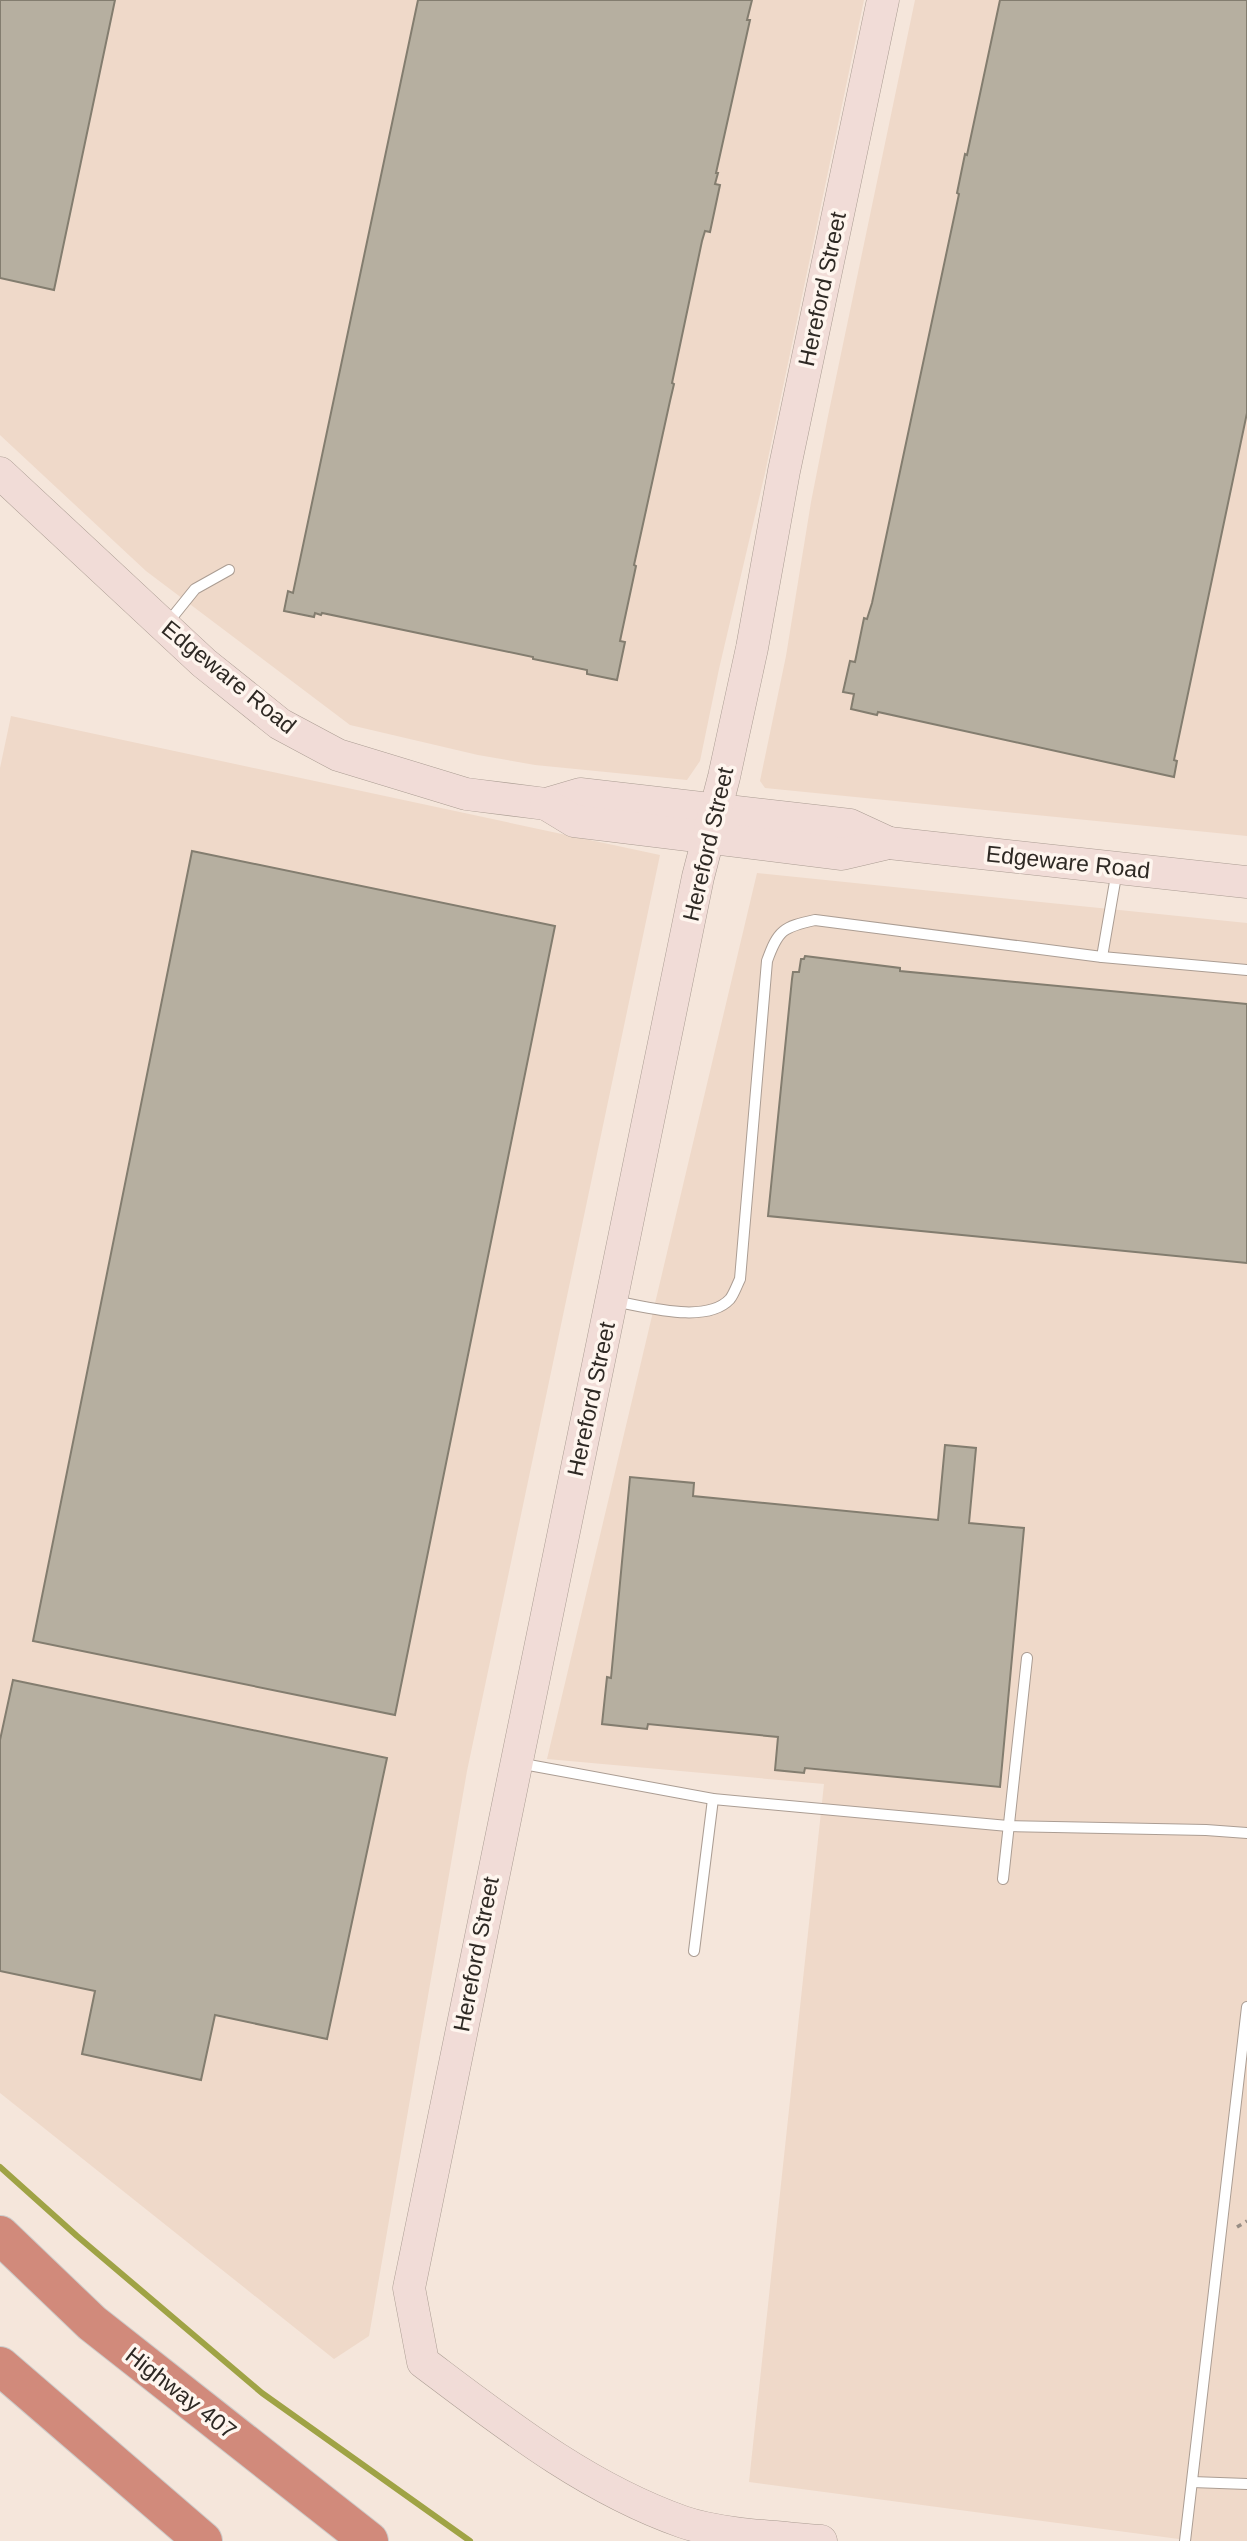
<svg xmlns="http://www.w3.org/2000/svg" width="1247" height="2541" font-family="Helvetica,sans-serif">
	<rect width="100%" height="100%" fill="#f5e6db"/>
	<g fill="#efd9c9">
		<path d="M0,0H864L765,473L719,669L700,761L687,780L535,765L478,755L350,725L146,571L0,435Z"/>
		<path d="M915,0H1247V836L765,788L760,781L786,656L811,502L828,416Z"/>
		<path d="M11,716L660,855L467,1771L369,2336L334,2359L0,2093V768Z"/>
		<path d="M757,873L1247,923V2541H1194L749,2482L824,1784L547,1759Z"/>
	</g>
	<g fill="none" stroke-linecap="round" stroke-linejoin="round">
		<path stroke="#9fa345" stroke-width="6" d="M0,2167L77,2236L262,2393L470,2541"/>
	</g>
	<g fill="#b6afa0" stroke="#837d6f" stroke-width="2">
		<path d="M0,0H115L54,290L0,278Z"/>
		<path d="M418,0H752L747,20H750L716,173H718L715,184L720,185L710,232L705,231L702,241L672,383L674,384L670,401L634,565L636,566L620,641L625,642L617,680L587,674V670L533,659V657L322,613L321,615L315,613L314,617L284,611L288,591L293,593Z"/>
		<path d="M1000,0H1247V413L1174,760L1177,761L1174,777L878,712L877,715L851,709L854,694L843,692L850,661L855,662L864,618L867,619L872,603L959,194L957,193L965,154L967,155Z"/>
		<path d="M192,851L555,926L395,1715L33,1641Z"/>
		<path d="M805,956L900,968V971L1247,1004V1263L768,1216L792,979L793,972H799L801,959H804Z"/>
		<path d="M945,1445L976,1448L969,1523L1024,1528L1000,1787L805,1768L804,1773L775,1770L778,1737L648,1724L647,1729L602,1724L607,1677L611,1678L630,1477L694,1483L693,1496L938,1520Z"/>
		<path d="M13,1680L387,1758L327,2039L215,2015L201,2080L82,2054L95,1991L0,1971V1740Z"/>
	</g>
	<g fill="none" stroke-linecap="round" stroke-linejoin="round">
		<defs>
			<g id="lane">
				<path d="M166,625L195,589L229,570"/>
				<path d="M1102,957L1117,870"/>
				<path d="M613,1301C644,1306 706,1325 730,1299C734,1294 737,1285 740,1279L767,961C778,930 783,927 815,920L1102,957L1247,970"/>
				<path d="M518,1763L713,1799L1008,1826L1206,1830L1247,1833"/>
				<path d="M1003,1879L1027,1658"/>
				<path d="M694,1951L713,1799"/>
				<path d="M1192,2482L1247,2484"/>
				<path d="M1185,2541L1247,2007"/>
			</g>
			<g id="secondary">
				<path d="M0,473L204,663L280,724L338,755L466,794L546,804L580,794L850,825L889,843"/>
				<path d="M546,804L574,821L842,854L889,843L1247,882"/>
				<path d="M821,2541C780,2537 721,2535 683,2522C586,2488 504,2423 423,2362L409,2288L698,877L724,777L752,648L784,471L883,0"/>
			</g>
			<g id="highway">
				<path d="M0,2235L92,2323L369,2541"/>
				<path d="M0,2366L203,2541"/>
			</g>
		</defs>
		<use href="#lane" stroke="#ab9d93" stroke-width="12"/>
		<use href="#secondary" stroke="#ab9d93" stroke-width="33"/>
		<use href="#highway" stroke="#cdccca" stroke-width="40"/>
		<path stroke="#988e85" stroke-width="3.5" stroke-dasharray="5 5" stroke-linecap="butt" d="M1237,2227L1247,2221"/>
		<use href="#lane" stroke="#fff" stroke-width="10"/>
		<use href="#secondary" stroke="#f1dcd7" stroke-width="32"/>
		<use href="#highway" stroke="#d18a7b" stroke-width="38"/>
	</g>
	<g text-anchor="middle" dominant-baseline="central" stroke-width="7" stroke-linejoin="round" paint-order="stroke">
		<g font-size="23" fill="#2e2924" stroke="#fef5ee">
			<text transform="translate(822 289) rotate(-78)">Hereford Street</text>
			<text transform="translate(229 677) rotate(39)">Edgeware Road</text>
			<text transform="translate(708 844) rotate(-77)">Hereford Street</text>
			<text transform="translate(1068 862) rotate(6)">Edgeware Road</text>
			<text transform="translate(591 1399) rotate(-78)">Hereford Street</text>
			<text transform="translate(476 1954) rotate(-79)">Hereford Street</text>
			<text transform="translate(181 2393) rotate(38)">Highway 407</text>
		</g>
	</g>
</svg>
